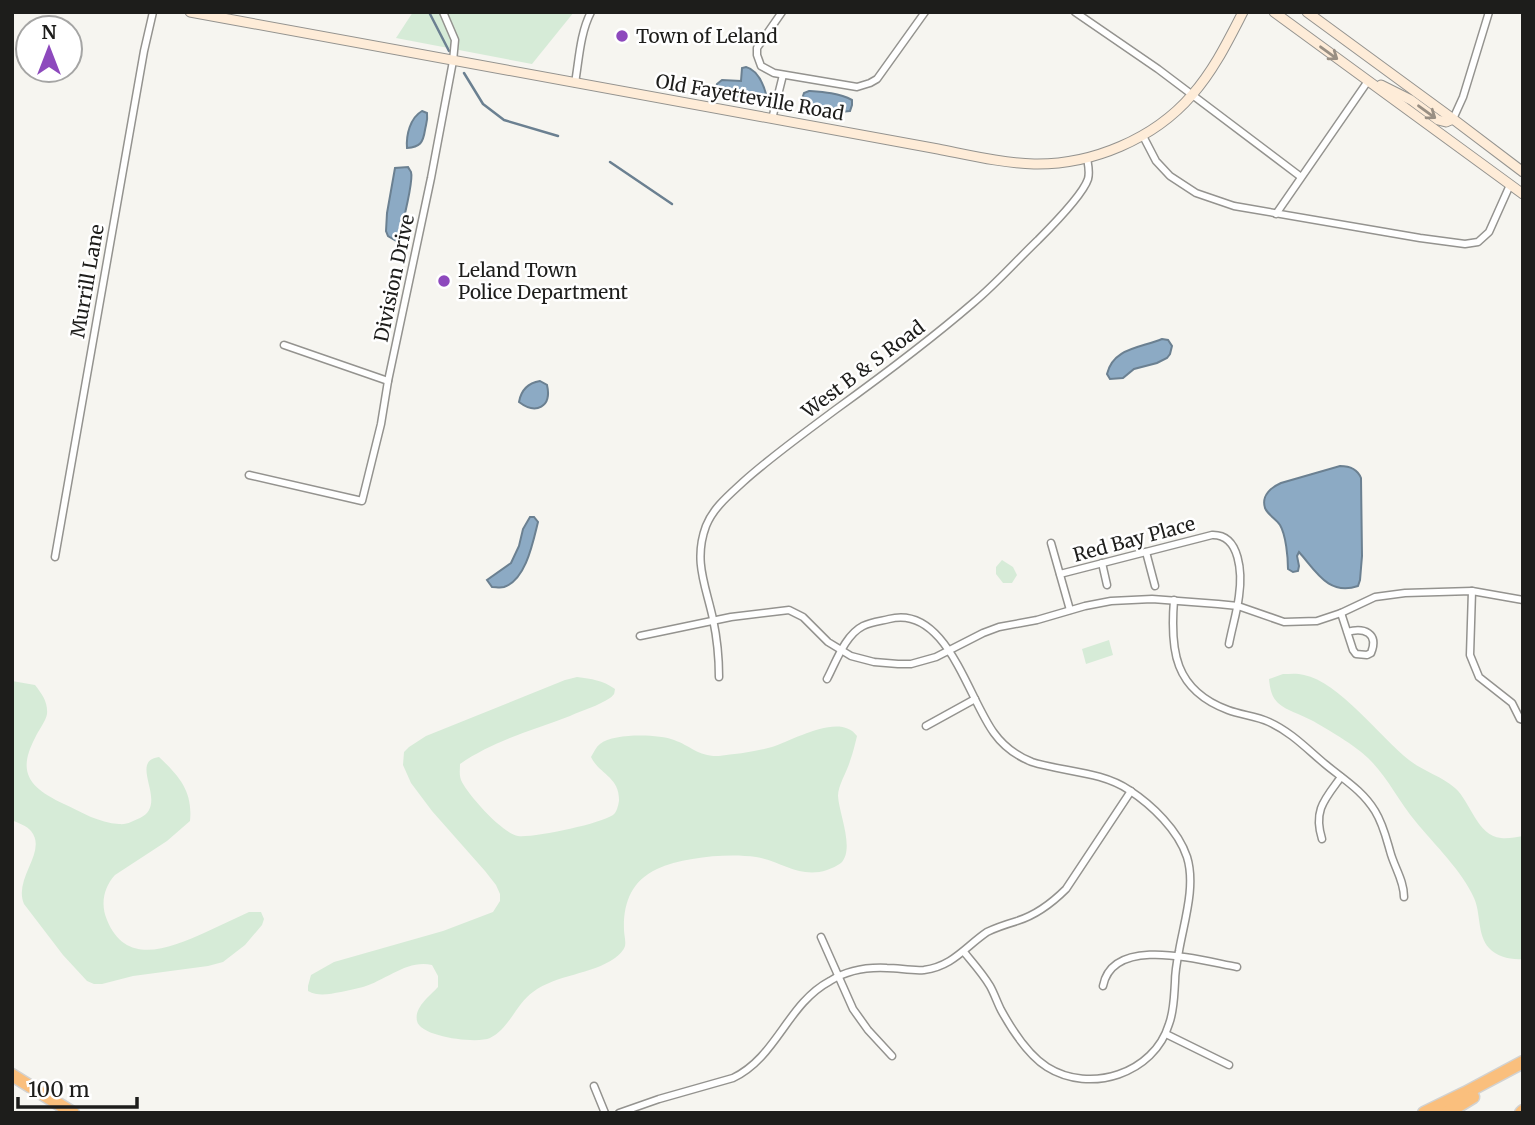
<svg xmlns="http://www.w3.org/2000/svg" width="1535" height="1125" font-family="Merriweather,serif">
	<rect width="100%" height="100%" fill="#f6f5f0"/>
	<g fill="#d6ebd7">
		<path d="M413,12H574L532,64L396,38Z"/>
		<path d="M1002,560L1013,567L1017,575L1012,583H1003L996,574V567Z"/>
		<path d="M1109,640L1113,655L1086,664L1082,649Z"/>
		<path d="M1283,674C1290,674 1297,673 1304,675C1338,681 1381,738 1409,760C1423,771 1441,776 1455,788C1471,802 1477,836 1501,838C1508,839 1516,837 1523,836V959C1511,960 1497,957 1489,948C1477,935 1481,913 1474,898C1463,872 1434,844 1416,822C1399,802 1387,776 1368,758C1356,746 1326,728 1311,720C1300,714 1287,711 1278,703C1271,696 1270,688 1269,679Z"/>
		<path d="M577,677C592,679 602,680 615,689C614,694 615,694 610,698C598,706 583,710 570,716C533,730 493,741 460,764C460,770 459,774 461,780C467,794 503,834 518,836C533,838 600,824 613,815C617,812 618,806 619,801C620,777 599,774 591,757C594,752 596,747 600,744C614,733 658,734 674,740C691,746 699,757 719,756C736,754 755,752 772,747C794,740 840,712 857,736C855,744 853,753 850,761C847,772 838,785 838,796C839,814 855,849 841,863C837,866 832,868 827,870C800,879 781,861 756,857C728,853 683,857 657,869C631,881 623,904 624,930C624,934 626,941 625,946C624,950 619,955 615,958C591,975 557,974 533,992C516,1004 509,1029 490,1038C477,1044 420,1037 417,1021C414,1007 430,996 438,987V976L432,965C408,959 386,980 363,987C356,989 349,990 341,992C329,994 319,997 308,991V986L311,975L334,962L443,931L493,912L500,901V894L496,885L485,871L432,811L411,783L403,765L404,752L409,747L426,736L565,680Z"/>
		<path d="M12,681L35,685C42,694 48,702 47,714C46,721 38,731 35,738C16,774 31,788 64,804C81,812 99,823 119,824C127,825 133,821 140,818C170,804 127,761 159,757C179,776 193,791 190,821L167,841L115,875C104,887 100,904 107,920C126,967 170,948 204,933C219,926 234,919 249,912H261L264,919L262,925L245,945L223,962L208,966L133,976L102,984H94L87,981L63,955L24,904C13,878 48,852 31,831C27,826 18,823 12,820Z"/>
	</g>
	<g fill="#8caac4" stroke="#6b8091" stroke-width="2">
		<path d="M746,67C757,70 763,83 766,94L761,98L747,99L718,91L716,89L717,84L722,80L741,81L742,68Z"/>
		<path d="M809,91C823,92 839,93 852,100V105L850,111C834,113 815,110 801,102L804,93Z"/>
		<path d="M422,111L427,113C428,120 426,124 425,130C423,143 420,147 407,148C406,135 410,118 422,111Z"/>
		<path d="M408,167C409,169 410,170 411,172C414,181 401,230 398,242L388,236L386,231L387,213L395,168Z"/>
		<path d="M1162,339L1168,340L1172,346L1170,354L1167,358L1157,363L1134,369L1123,378L1110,379L1107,374C1113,348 1140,348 1162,339Z"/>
		<path d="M540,381L547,385C552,407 536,415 519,402C521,390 528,383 540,381Z"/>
		<path d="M1340,466C1349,466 1357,468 1361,478L1362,556L1360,580L1358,586C1328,596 1316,571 1299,552L1297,556L1299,566L1298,571L1293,572L1288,569C1288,558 1286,535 1280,525C1276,519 1268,515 1265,508C1261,495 1272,487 1281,483Z"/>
		<path d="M530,517H534L538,522C533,542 526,580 504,587C500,588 496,587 492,587L487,580L511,563L519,546L523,529Z"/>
	</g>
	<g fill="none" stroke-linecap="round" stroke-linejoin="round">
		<g stroke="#6b8091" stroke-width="2.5">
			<path d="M429,12L449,51"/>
			<path d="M464,73L483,104L504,120L558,136"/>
			<path d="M610,162L672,204"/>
		</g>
		<defs>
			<g id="street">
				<path d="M782,12L757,48V55L761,66L774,73L857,87L870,83L877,79L925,12"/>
				<path d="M1075,12L1158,69L1301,177"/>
				<path d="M575,83C579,60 580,33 591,12"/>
				<path d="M772,119L783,75"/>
				<path d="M1453,119L1463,97L1489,12"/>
				<path d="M1143,136L1156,161L1170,176L1196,193L1234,206L1420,238L1465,244L1478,242L1489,232L1510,185"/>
				<path d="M1276,214L1368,81"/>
				<path d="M284,345L388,381"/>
				<path d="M249,475L362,501L381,424L388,381L431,178L453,61L455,40L443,12"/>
				<path d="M1051,543L1070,610"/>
				<path d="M1146,552L1155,586"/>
				<path d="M55,557L144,51L153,12"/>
				<path d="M1102,563L1107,585"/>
				<path d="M1060,574L1212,535C1241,534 1242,575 1239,596C1237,612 1232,628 1229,644"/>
				<path d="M1472,591L1470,655L1479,677L1512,703L1520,719L1523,720"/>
				<path d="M1174,600C1170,650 1174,690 1228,710C1241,715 1256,716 1269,722C1291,732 1306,748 1325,764C1343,779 1362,790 1375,811C1383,824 1386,837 1390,851C1394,867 1404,880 1404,897"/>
				<path d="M1341,613L1353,650L1356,654L1367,655L1371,653C1379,633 1364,627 1347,632"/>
				<path d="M640,636L731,617L789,610L803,617L828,642L851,656L874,662L898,664H911L936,657L983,633L999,627L1037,620L1085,606L1111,601L1152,599L1218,604L1238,606L1284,622L1317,621L1341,613L1375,597L1405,593L1472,591L1523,600"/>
				<path d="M719,677C719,658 717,638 713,619C706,586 693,561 706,526C713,508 729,495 743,482C772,456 803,434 835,410C882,376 929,341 973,303C996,284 1016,261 1038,240C1050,228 1083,194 1088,179C1090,172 1088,164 1087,158"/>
				<path d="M827,679C836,662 845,635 863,626C871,622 881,621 889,619C946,604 968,698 994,733C1004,747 1017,756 1032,762C1063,772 1101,771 1129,790C1152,805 1178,830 1187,857C1196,886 1184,922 1179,951C1177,961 1175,972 1175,982C1174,997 1174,1011 1169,1024C1154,1074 1090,1094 1047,1067C1027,1054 1012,1030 1001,1010C997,1002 994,993 990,986C983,974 973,963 964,952"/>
				<path d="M926,726L975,699"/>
				<path d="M1322,839C1313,810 1325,799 1341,777"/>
				<path d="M821,937L853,1009L868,1030L892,1056"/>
				<path d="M1103,986C1113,934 1202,961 1237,967"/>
				<path d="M1166,1034L1229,1065"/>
				<path d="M594,1086L605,1113"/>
				<path d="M619,1113L659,1099L733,1078C777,1057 787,1004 830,981C846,971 867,967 887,968C899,968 911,971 924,970C953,966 965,947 987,932C997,927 1007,924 1017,921C1036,915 1052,903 1066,889L1131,791"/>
			</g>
			<g id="secondary">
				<path d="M190,12L938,149C969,155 1002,163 1034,164C1092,165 1154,139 1192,95C1214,70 1228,41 1243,12"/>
				<path d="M1274,12L1523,194"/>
				<path d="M1307,12L1453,119L1523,172"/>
				<path d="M1381,85L1411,100L1438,120L1446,122L1453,119"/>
			</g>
			<g id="highway">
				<path d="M12,1075L73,1113"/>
				<path d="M1424,1113L1465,1093L1523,1062"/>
				<path d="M1447,1113L1473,1097"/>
				<path d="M1521,1113L1523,1111"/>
			</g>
		</defs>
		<use href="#street" stroke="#94938f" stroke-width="9"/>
		<use href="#secondary" stroke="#94938f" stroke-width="11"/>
		<use href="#highway" stroke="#d2d2d1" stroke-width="15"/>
		<use href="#street" stroke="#fff" stroke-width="6"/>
		<use href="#secondary" stroke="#feecd8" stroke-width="9"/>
		<use href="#highway" stroke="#fabf7d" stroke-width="12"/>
	</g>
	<defs><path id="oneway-shaft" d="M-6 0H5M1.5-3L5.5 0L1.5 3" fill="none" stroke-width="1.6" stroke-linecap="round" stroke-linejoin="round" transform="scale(1.75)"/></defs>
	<g stroke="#998f83">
		<use href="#oneway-shaft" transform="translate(1329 53) rotate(36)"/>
		<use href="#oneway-shaft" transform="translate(1427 112) rotate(36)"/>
	</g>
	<g fill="#8d49bd" stroke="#fff" stroke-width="2.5">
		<circle cx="622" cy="36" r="7"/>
		<circle cx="444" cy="281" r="7"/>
	</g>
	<g text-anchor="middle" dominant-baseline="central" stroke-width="5" stroke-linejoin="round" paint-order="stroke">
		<g font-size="19" fill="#1d1d1b" stroke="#fff" text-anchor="start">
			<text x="636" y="36">Town of Leland</text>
			<text x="458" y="270">Leland Town<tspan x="458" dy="22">Police Department</tspan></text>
		</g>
		<g font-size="19" fill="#1d1d1b" stroke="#fff">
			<text transform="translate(750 97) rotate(10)">Old Fayetteville Road</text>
			<text transform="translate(394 278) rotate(-78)">Division Drive</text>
			<text transform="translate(87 281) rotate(-80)">Murrill Lane</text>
			<text transform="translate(863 369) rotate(-37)">West B &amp; S Road</text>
			<text transform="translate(1134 539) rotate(-15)">Red Bay Place</text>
		</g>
	</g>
	<rect width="1535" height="1125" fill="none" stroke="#1d1d1b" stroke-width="28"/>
	<g transform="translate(49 49)"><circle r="33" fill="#ffffff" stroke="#a5a5a4" stroke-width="2"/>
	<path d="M0-5L12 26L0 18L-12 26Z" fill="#8d49bd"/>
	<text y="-10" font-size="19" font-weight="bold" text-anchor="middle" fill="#1d1d1b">N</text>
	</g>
	<path d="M18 1097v10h119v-10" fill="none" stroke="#1d1d1b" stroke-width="3.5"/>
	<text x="28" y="1097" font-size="21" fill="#1d1d1b" stroke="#ffffff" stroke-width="5" paint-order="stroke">100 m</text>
</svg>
